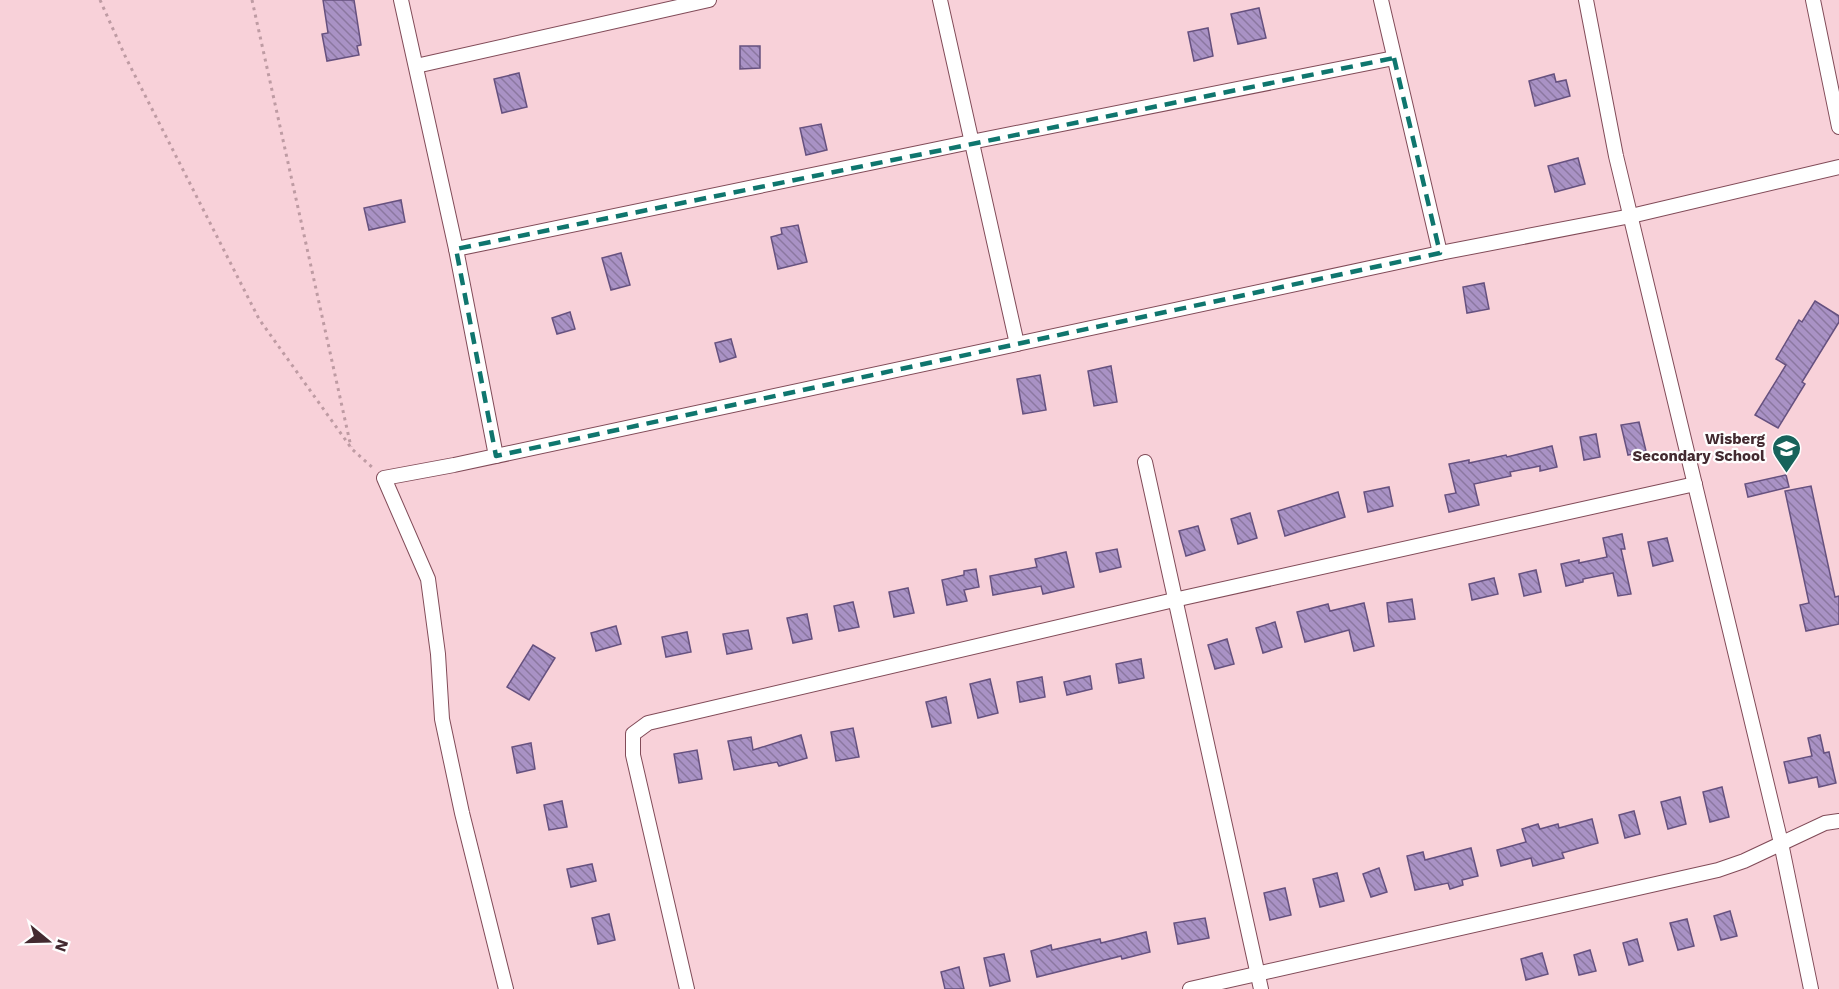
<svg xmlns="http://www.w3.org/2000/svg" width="1839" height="989" font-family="'Work Sans',sans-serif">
	<defs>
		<pattern id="building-back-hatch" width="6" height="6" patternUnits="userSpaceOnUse" patternTransform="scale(1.5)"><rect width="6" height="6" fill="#a992c5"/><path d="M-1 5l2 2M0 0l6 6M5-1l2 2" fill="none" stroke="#8b77a0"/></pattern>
	</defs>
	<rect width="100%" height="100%" fill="#f8d1d9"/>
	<g fill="url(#building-back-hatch)" stroke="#66517f" stroke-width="1.5">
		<path d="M323,0H354L361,45L357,46L359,55L327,61L322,34L328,33Z"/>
		<path d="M1259,8L1266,38L1238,44L1231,14Z"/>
		<path d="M1208,28L1213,56L1194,61L1188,32Z"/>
		<path d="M740,46H760V68L740,69Z"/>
		<path d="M519,73L527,107L502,113L494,79Z"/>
		<path d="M1554,74L1556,82L1566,80L1570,96L1535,106L1529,81Z"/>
		<path d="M821,124L827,150L806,155L800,128Z"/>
		<path d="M1578,158L1585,184L1555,192L1548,166Z"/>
		<path d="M401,200L405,222L369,230L364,208Z"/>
		<path d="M798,225L807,262L778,269L771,237L782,234L781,228Z"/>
		<path d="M621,253L630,285L611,290L602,258Z"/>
		<path d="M1484,283L1489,309L1467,313L1463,287Z"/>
		<path d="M1815,301L1839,316V322L1802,382L1805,384L1778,428L1755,415L1786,365L1776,359L1799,320L1802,322Z"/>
		<path d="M570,312L575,329L557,334L552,318Z"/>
		<path d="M731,339L736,357L720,362L715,343Z"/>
		<path d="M1111,366L1117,402L1094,406L1088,371Z"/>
		<path d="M1040,375L1046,410L1023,414L1017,379Z"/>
		<path d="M1639,422L1646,451L1628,455L1621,425Z"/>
		<path d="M1596,434L1600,457L1584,460L1580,437Z"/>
		<path d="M1552,446L1557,467L1540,471V466L1510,472L1511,476L1474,484L1479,505L1449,512L1445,495L1456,493L1449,464L1469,460V463L1506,455L1507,457Z"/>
		<path d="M1786,475L1789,487L1748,497L1745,484Z"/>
		<path d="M1811,486L1835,597L1839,596V624L1806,631L1800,605L1809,603L1785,491Z"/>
		<path d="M1389,487L1393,506L1368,512L1364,492Z"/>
		<path d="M1338,492L1345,517L1285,536L1278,511Z"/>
		<path d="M1250,513L1257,538L1238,544L1231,519Z"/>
		<path d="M1198,526L1205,550L1186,556L1179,531Z"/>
		<path d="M1622,534L1625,549H1621L1631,594L1618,596L1613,573L1583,579V582L1566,586L1561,564L1579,560V563L1607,557L1603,538Z"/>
		<path d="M1667,538L1673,561L1653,566L1648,542Z"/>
		<path d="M1117,549L1121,567L1100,572L1096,553Z"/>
		<path d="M1066,552L1074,587L1043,594L1041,586L993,595L990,576L1037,567L1035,559Z"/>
		<path d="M976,569L979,587L964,590L967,601L947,605L942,580L964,575V571Z"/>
		<path d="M1536,570L1541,592L1524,596L1519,574Z"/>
		<path d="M1494,578L1498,594L1472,600L1469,584Z"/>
		<path d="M908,588L914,613L894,617L889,592Z"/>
		<path d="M1412,599L1415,619L1389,622L1387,603Z"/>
		<path d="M853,602L859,627L839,631L834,606Z"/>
		<path d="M1364,603L1374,646L1354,651L1349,630L1305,642L1297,612L1328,604L1330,611Z"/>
		<path d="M807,614L812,639L793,643L787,618Z"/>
		<path d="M1275,622L1282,647L1263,653L1256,628Z"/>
		<path d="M616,626L621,644L596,651L591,633Z"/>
		<path d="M748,630L752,649L727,654L723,634Z"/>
		<path d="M687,632L691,652L666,657L662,637Z"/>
		<path d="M1227,639L1234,664L1215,669L1208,645Z"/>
		<path d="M533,645L555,658L529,700L507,687Z"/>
		<path d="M1141,659L1144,678L1119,683L1116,664Z"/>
		<path d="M1090,676L1092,689L1067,695L1064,682Z"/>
		<path d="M1042,677L1045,697L1020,702L1017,682Z"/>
		<path d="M990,679L998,713L978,718L970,684Z"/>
		<path d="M946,697L951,723L932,727L926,702Z"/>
		<path d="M853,728L859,757L836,761L831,732Z"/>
		<path d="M801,735L807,758L779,766L777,762L734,770L728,741L751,737L753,750Z"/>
		<path d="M1820,735L1824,753L1829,752L1836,783L1819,787L1817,777L1789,783L1784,762L1812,756L1808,738Z"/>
		<path d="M531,743L535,769L517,773L512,747Z"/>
		<path d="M697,750L702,779L679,783L674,754Z"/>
		<path d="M1722,787L1729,817L1710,822L1703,792Z"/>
		<path d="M1680,797L1686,824L1668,829L1661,802Z"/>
		<path d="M562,801L567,827L549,830L544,805Z"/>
		<path d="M1634,811L1640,834L1625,838L1619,815Z"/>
		<path d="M1592,819L1598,843L1562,853L1564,858L1533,866L1531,858L1501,866L1497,850L1526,842L1522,829L1538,824L1540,829L1558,824L1559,828Z"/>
		<path d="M1471,848L1478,876L1462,880L1463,885L1450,889L1448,883L1415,890L1407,856L1423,852L1425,860Z"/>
		<path d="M592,864L596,881L571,887L567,869Z"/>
		<path d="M1379,868L1387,892L1371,897L1363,874Z"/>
		<path d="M1337,873L1344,901L1320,907L1313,879Z"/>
		<path d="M1285,888L1291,915L1270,920L1264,893Z"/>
		<path d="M1730,911L1737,936L1721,940L1714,916Z"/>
		<path d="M609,914L615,940L598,944L592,918Z"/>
		<path d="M1205,918L1209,938L1178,944L1174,923Z"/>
		<path d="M1687,919L1694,946L1678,950L1670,923Z"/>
		<path d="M1146,932L1150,952L1122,959L1121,956L1037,977L1031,951L1051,945L1052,950L1100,939L1101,943Z"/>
		<path d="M1637,939L1643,961L1629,965L1623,943Z"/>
		<path d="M1590,950L1596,971L1579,975L1574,955Z"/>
		<path d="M1542,953L1548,974L1526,980L1521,959Z"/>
		<path d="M1004,954L1010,981L990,986L984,958Z"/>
		<path d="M959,967L964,989H945L941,972Z"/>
	</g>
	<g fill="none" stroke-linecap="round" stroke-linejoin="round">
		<defs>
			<g id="minor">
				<path d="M401,0L456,249L496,456"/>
				<path d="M940,0L1017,344"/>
				<path d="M1381,0L1440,253"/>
				<path d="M1586,0L1616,156L1781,843L1811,989"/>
				<path d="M1813,0L1839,127"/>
				<path d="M416,66L709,0"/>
				<path d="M456,249L971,142L1394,58"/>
				<path d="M1145,462L1261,989"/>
				<path d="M506,989L462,813L442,719L438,654L428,579L384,478L454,465L1440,253L1631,216L1839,167"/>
				<path d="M687,989L633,755V734L648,723L1174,600L1695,484"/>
				<path d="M1190,989L1718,870L1744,861L1825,823L1839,821"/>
			</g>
		</defs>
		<use href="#minor" stroke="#814b58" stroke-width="16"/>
		<g stroke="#be9ba3" stroke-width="3" stroke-dasharray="3 4.5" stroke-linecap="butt">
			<path d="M100,0L126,58L259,319L352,449L374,469"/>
			<path d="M252,0L351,447"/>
		</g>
		<use href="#minor" stroke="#fff" stroke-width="14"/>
	</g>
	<path fill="none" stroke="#0f766e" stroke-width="4.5" stroke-dasharray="12 8" stroke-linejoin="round" d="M1394,58L1440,253L496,456L456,249Z"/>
	<defs>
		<symbol id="school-pin" viewBox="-11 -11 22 30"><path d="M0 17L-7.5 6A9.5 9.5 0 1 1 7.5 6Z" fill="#17635b" stroke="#fefefe"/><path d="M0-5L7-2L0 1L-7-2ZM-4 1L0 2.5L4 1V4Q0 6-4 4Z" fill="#fff"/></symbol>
	</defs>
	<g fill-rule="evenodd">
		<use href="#school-pin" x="1770" y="432" width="33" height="45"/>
	</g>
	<g text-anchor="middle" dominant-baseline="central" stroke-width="4.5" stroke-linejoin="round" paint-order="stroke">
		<g font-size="15" font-weight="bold" fill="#432a30" stroke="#fefefe" text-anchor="end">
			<text x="1765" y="439">Wisberg<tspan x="1765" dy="17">Secondary School</tspan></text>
		</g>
	</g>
	<g transform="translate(48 941) rotate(109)" stroke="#fefefe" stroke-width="4.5" paint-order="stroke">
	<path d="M0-4.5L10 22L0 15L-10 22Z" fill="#432a30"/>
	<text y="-9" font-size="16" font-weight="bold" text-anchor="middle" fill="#432a30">N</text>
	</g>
</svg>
